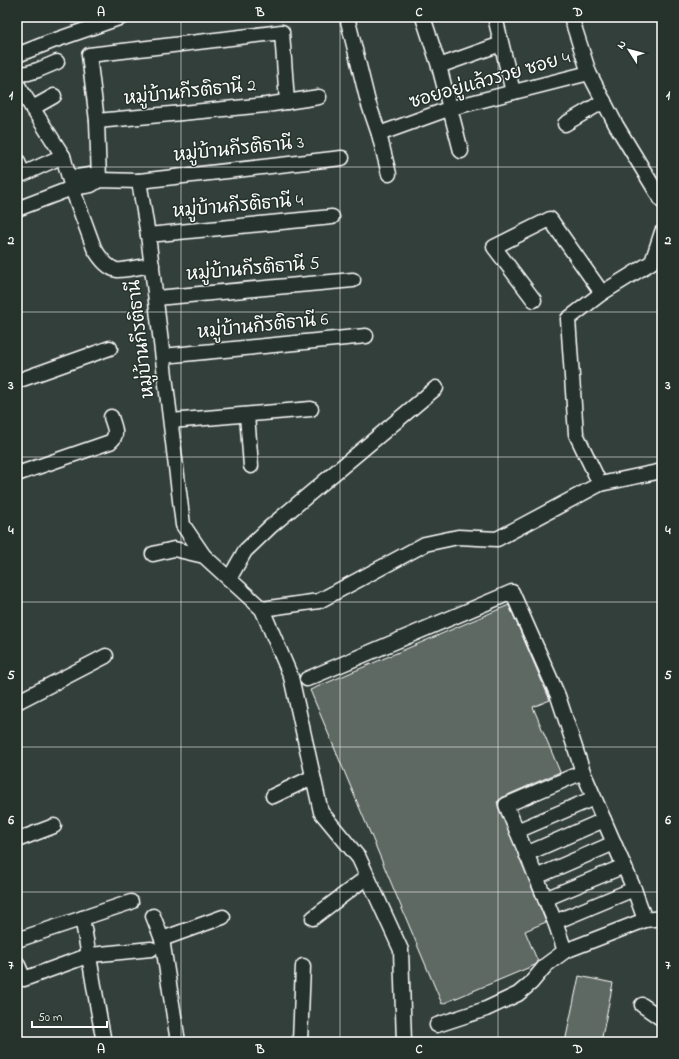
<svg xmlns="http://www.w3.org/2000/svg" width="679" height="1059" font-family="'Indie Flower','Playpen Sans Thai',sans-serif">
	<rect width="100%" height="100%" fill="#333f3a"/>
	<filter id="ink" filterUnits="userSpaceOnUse"><feTurbulence type="fractalNoise" baseFrequency=".025" numOctaves="2"/><feDisplacementMap in="SourceGraphic" scale="8" xChannelSelector="R" yChannelSelector="G"/><feConvolveMatrix kernelMatrix="1 2 1 2 8 2 1 2 1" color-interpolation-filters="sRGB"/></filter>
	<g filter="url(#ink)">
		<g fill="#5f6964" stroke="#fff">
			<path d="M509,605L550,700L533,707L560,772L503,797L497,802L498,804L546,922L525,931L538,962L535,965L442,1004L310,690Z"/>
			<path d="M579,976L613,983L601,1042H565Z"/>
		</g>
		<g fill="none" stroke-linecap="round" stroke-linejoin="round">
			<defs>
				<g id="minor">
					<path d="M347,17L368,102L379,134L389,174"/>
					<path d="M423,17L439,66L461,151"/>
					<path d="M495,17L513,92"/>
					<path d="M571,17L589,73L616,125L662,201"/>
					<path d="M17,55L50,42L122,17"/>
					<path d="M439,66L501,44"/>
					<path d="M17,74L28,73L38,70L57,62"/>
					<path d="M17,84L63,156L72,188L94,248C98,255 107,268 117,270C122,271 144,266 152,265"/>
					<path d="M33,110L38,105L54,96"/>
					<path d="M97,121L266,105L319,97"/>
					<path d="M565,124L604,101"/>
					<path d="M379,134L451,108L589,73"/>
					<path d="M17,160L23,174L63,156"/>
					<path d="M70,178L90,175L99,180"/>
					<path d="M99,180L97,121L89,55L282,32L287,102"/>
					<path d="M139,181L148,235L183,525L204,556"/>
					<path d="M17,209L72,188L91,185L99,180L139,181L342,158"/>
					<path d="M148,235L332,217"/>
					<path d="M156,298L353,280"/>
					<path d="M534,300L494,247L550,219L602,293"/>
					<path d="M163,356L366,336"/>
					<path d="M17,381L110,348"/>
					<path d="M247,415L251,466"/>
					<path d="M171,421L311,409"/>
					<path d="M17,474L110,442C119,435 114,427 111,417"/>
					<path d="M600,484L576,434L568,319L602,293L652,262L662,232"/>
					<path d="M153,554L174,549L204,556L262,609L291,677L321,812L359,858L401,950L404,1042"/>
					<path d="M229,579L245,551L270,527L436,388"/>
					<path d="M262,609L319,601L425,544L458,537L497,539L600,484L662,471"/>
					<path d="M307,679L512,592L558,696L583,772L634,889L645,920"/>
					<path d="M17,702L106,656"/>
					<path d="M273,796L313,777"/>
					<path d="M517,831L594,798"/>
					<path d="M17,840L54,826"/>
					<path d="M526,854L604,820"/>
					<path d="M536,877L614,843"/>
					<path d="M545,899L624,866"/>
					<path d="M153,916L162,939L178,1042"/>
					<path d="M82,918C90,959 96,1001 104,1042"/>
					<path d="M313,918L367,877"/>
					<path d="M555,922L634,889"/>
					<path d="M162,939L223,917"/>
					<path d="M17,940L131,902"/>
					<path d="M565,951L555,922L506,805L583,772"/>
					<path d="M17,963L24,979L90,955L151,949"/>
					<path d="M642,1005L662,1019"/>
					<path d="M437,1025L486,1009L518,994L531,983L546,965L565,951L645,920L662,918"/>
					<path d="M300,1042L303,966"/>
				</g>
			</defs>
			<use href="#minor" stroke="#fff" stroke-width="17"/>
			<use href="#minor" stroke="#26332d" stroke-width="14"/>
		</g>
	</g>
	<path fill="none" stroke="#fff" stroke-width="1" stroke-opacity="0.55" d="M181,17V1042M340,17V1042M498,17V1042M17,167H662M17,312H662M17,457H662M17,602H662M17,747H662M17,892H662"/>
	<g text-anchor="middle" dominant-baseline="central" stroke-width="3" stroke-linejoin="round" paint-order="stroke">
		<g font-size="18" fill="#fff" stroke="#26332d">
			<text transform="translate(490 81) rotate(-16)">ซอยอยู่แล้วรวย ซอย 4</text>
			<text transform="translate(190 93) rotate(-6)">หมู่บ้านกีรติธานี 2</text>
			<text transform="translate(239 150) rotate(-6)">หมู่บ้านกีรติธานี 3</text>
			<text transform="translate(238 207) rotate(-5)">หมู่บ้านกีรติธานี 4</text>
			<text transform="translate(253 270) rotate(-5)">หมู่บ้านกีรติธานี 5</text>
			<text transform="translate(263 327) rotate(-6)">หมู่บ้านกีรติธานี 6</text>
			<text transform="translate(142 339) rotate(-97)">หมู่บ้านกีรติธานี</text>
		</g>
	</g>
	<rect width="679" height="1059" fill="none" stroke="#26332d" stroke-width="44"/>
	<g transform="translate(629 50) rotate(306)" stroke="#26332d" stroke-width="3" paint-order="stroke">
	<path d="M0-3L7 15L0 10L-7 15Z" fill="#ffffff"/>
	<text y="-6" font-size="11" font-weight="bold" text-anchor="middle" fill="#ffffff">N</text>
	</g>
	<path d="M32 1021v6h75v-6" fill="none" stroke="#ffffff" stroke-width="2"/>
	<text x="38" y="1021" font-size="12" fill="#ffffff" stroke="#26332d" stroke-width="3" paint-order="stroke">50 m</text>
	<rect x="22" y="22" width="635" height="1015" fill="none" stroke="#fff" stroke-width="1.5"/>
	<g font-size="13" text-anchor="middle" font-weight="bold" fill="#fff">
		<text x="101" y="16">A</text>
		<text x="260" y="16">B</text>
		<text x="419" y="16">C</text>
		<text x="578" y="16">D</text>
		<text x="11" y="99">1</text>
		<text x="668" y="99">1</text>
		<text x="11" y="244">2</text>
		<text x="668" y="244">2</text>
		<text x="11" y="389">3</text>
		<text x="668" y="389">3</text>
		<text x="11" y="534">4</text>
		<text x="668" y="534">4</text>
		<text x="11" y="679">5</text>
		<text x="668" y="679">5</text>
		<text x="11" y="824">6</text>
		<text x="668" y="824">6</text>
		<text x="11" y="969">7</text>
		<text x="668" y="969">7</text>
		<text x="101" y="1053">A</text>
		<text x="260" y="1053">B</text>
		<text x="419" y="1053">C</text>
		<text x="578" y="1053">D</text>
	</g>
</svg>
